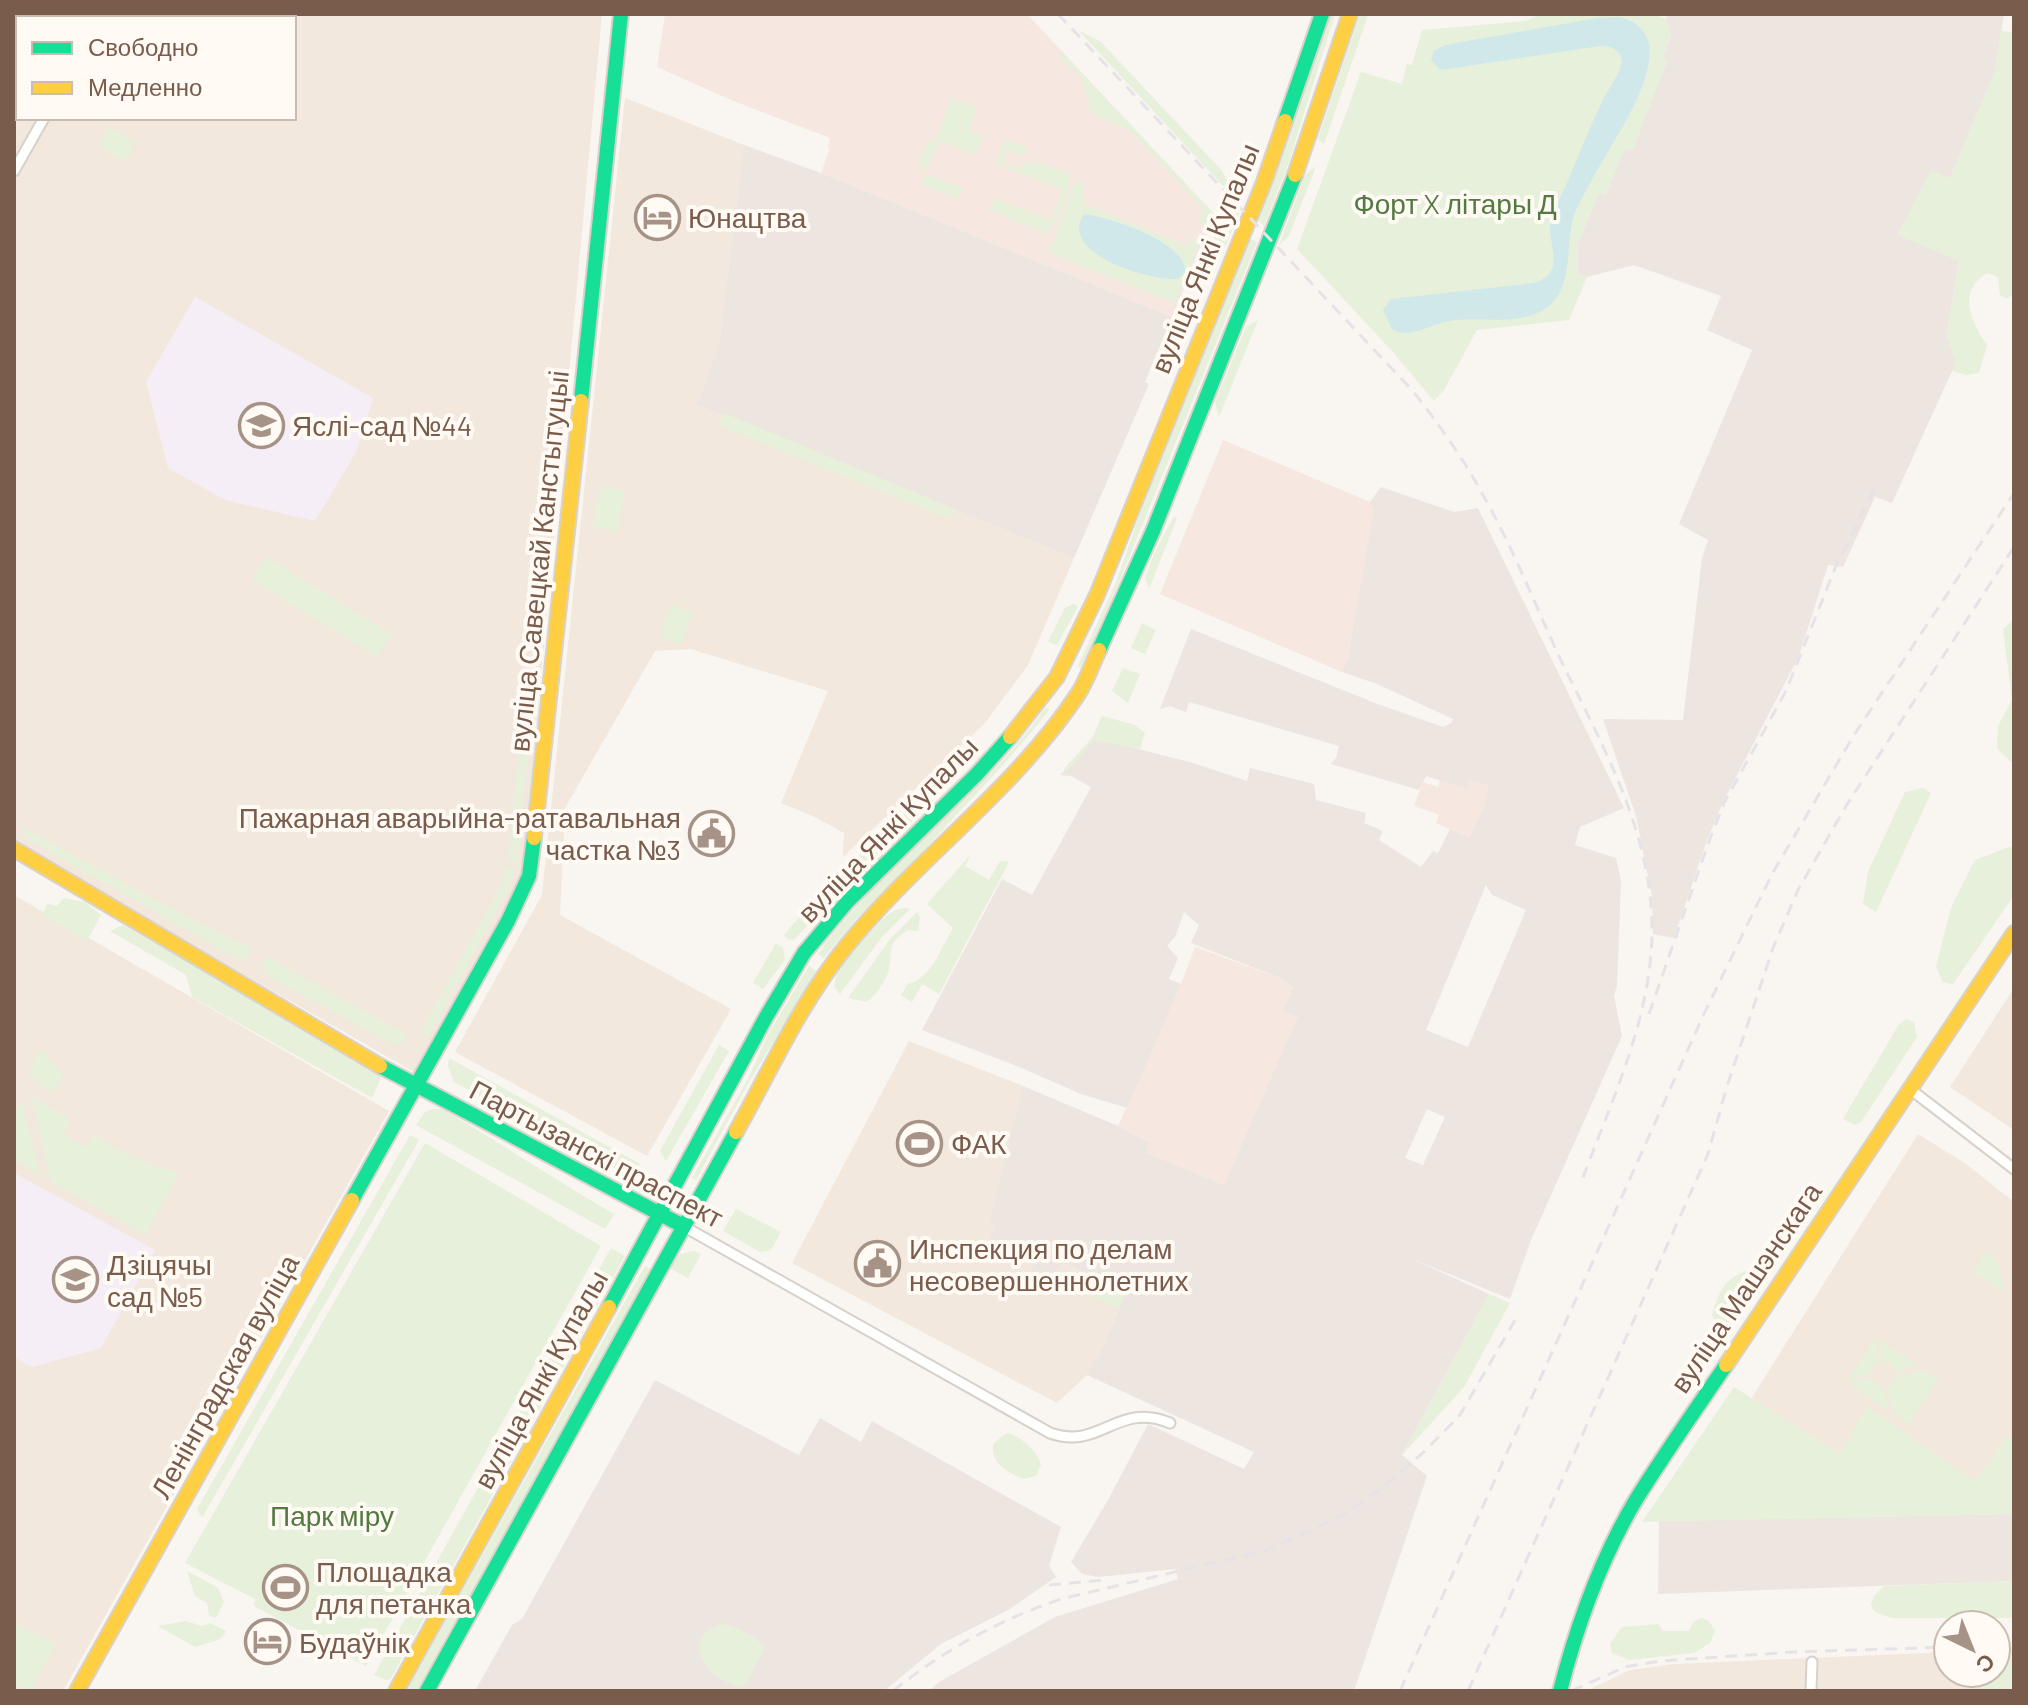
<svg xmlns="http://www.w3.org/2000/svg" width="2028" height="1705" font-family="Barlow,sans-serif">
	<rect width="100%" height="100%" fill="#f9f5f0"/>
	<g fill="#f2e8de" fill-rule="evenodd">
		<path d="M14,14H602L523,875L414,1072L14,843ZM18,18H294V118H18Z"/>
		<path d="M625,98L744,145L719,345L697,405L1074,558L1028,665L985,723L843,857L844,833L815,817L781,803L828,691L691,649L655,651L565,808L560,915L731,1009L647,1156L455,1052L542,895Z"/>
		<path d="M14,895L389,1111L63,1691H14Z"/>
		<path d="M2014,988V1130L1950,1087Z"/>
		<path d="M909,1041L1023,1086L989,1222L995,1226L989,1237L1035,1263L1046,1282L1063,1263L1119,1287L1124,1295L1098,1359L1094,1358L1087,1375L1057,1403L792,1263Z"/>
		<path d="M1918,1134L1966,1164L2014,1202V1440L2007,1436L1975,1482L1868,1408L1840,1454L1751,1399Z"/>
		<path d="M2014,1649V1691H1586L1630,1670L1674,1664L1948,1652V1673H1996V1650Z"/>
	</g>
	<g fill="#f6e8e1">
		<path d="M665,14H1027L1215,215L1172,317L821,173L830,148L828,147L830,138L731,100L657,67Z"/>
		<path d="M1223,440L1370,502L1375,510L1348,658L1342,672L1160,594Z"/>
		<path d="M1440,780L1467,789L1470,781L1490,786L1484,806L1469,838L1436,823L1439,815L1414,806L1423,782L1438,787Z"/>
		<path d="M1195,947L1280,978L1294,988L1299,1017L1224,1185L1145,1153L1149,1143L1118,1126L1181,984Z"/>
	</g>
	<g fill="#ede5e0" fill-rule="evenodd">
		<path d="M1668,14H2004L1995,71L1950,178L1898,235L1959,260L1947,335L1956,362L1892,503L1875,497L1843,567L1828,565L1799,656L1723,802L1706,843L1674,938L1653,934L1652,896L1636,816L1603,719L1683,720L1702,558L1708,540L1679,524L1752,350L1707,330L1721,296L1634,265L1587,277L1578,273V243L1599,193L1606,195L1625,147L1632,150L1667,61L1662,59L1671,36L1666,19Z"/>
		<path d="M744,145L821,173L1172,317L1145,382L1149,384L1074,558L697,405L719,345Z"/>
		<path d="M1381,487L1454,512L1478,508L1624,808L1580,827L1575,845L1616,858L1621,881L1617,986L1614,995L1622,1036L1531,1240L1510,1299L1410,1258L1489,1294L1402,1455L1427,1476L1354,1691H929L939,1682L1055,1617L1178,1579L1175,1569L1098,1577L1082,1574L1071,1562L1108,1500L1148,1424L1244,1469L1254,1452L1087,1375L1094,1358L1098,1359L1124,1296L1119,1287L1063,1263L1046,1282L1030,1273L1035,1263L989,1237L995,1226L989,1222L1023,1086L1118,1126L1149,1143L1146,1153L1224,1185L1298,1017L1283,1011L1294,988L1280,978L1191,943L1199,925L1184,912L1175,937L1167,946L1178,958L1169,979L1181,984L1127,1108L1081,1094L1017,1066L922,1030L1002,879L1032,895L1091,787L1071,776L1060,775L1094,740L1111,742L1193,763L1247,781L1250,768L1314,784L1316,800L1366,813L1364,823L1383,831L1379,840L1421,867L1433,851L1438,853L1450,829L1469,838L1484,806L1489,786L1470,781L1467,789L1426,776L1419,790L1331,764L1336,758L1339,746L1189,702L1186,712L1170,706L1160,709L1191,629L1375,703L1443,727L1451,723L1453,719L1377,684L1342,672L1348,658L1374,510L1370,502ZM1486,885L1492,895L1526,910L1468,1047L1426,1030ZM1427,1109L1445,1117L1423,1165L1405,1158Z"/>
		<path d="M655,1380L799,1455L820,1418L861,1442L872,1421L1061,1527L1049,1566L1056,1577L1010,1609L941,1644L884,1691H475L512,1625L522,1619Z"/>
		<path d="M2014,1514V1581L1658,1594L1659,1521Z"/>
	</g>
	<g fill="#f6eef6">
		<path d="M195,297L373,398L356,452L315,521L225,500L168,468L146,382Z"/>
		<path d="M14,1173L155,1250L101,1348L32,1367L14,1357Z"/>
	</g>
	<g fill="#e7f0db">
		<path d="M1330,14H1335L1288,165L1264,226L1258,220Z"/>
		<path d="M1360,14L1368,15L1324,144L1318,139Z"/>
		<path d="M1540,14H1652L1666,19L1671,36L1662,58L1667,61L1633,150L1625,148L1606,195L1599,193L1578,243V273L1587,277L1569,320L1477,330L1444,390L1434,401L1393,352L1297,249L1361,72L1402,84L1407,64L1412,65L1422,30L1526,21Z"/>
		<path d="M1078,30L1101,42L1222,171L1228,182L1225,188Z"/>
		<path d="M2001,31L2014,32V292L2008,299L2000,295L1998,277L1987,273C1956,292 1971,322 1987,345L1979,373L1966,375L1952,371L1956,362L1947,335L1959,261L1897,235L1931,170L1950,178L1995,71Z"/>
		<path d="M1062,52L1215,215L1208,230L1198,221L1203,209L1130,131L1092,113L1081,77L1058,56Z"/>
		<path d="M952,98L977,107L969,130L982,135L975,155L940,141L926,170L917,167L928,140L935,142Z"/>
		<path d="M109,127L136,142L125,162L98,146Z"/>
		<path d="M1005,139L1033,150L1018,155L1007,150L1003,162L1021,169L1024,163L1035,161L1071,175L1066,199L1048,234L989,210L994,198L1051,220L1063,190L996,164Z"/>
		<path d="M1316,166L1289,236L1279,245L1305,175Z"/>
		<path d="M926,174L963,188L958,199L922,184Z"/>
		<path d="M1075,181L1083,182V203L1187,246L1191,238L1200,243L1176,303L1049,253Z"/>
		<path d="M1229,200L1239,213L1225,247L1220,249L1214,238Z"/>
		<path d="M1250,239L1257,242L1118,585L1081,668L1078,666L1116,582L1143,505Z"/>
		<path d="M1258,320L1219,417L1215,402L1246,327Z"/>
		<path d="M724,413L955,509L950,519L720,426Z"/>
		<path d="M599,486L624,490L618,531L593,527Z"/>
		<path d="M1174,517L1177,518L1149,589L1145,578C1152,556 1162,537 1174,517Z"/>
		<path d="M266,557L391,634L377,657L252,580Z"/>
		<path d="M672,604L693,613L681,644L659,636Z"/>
		<path d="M1073,604L1078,606L1057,645L1048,642L1065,608Z"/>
		<path d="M2013,620L2014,761L2011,762L1997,748L1998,726L2012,700L2003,629Z"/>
		<path d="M1142,623L1156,630L1145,654L1131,648Z"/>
		<path d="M1123,668L1140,674L1128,703L1112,691Z"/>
		<path d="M525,687L534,688L517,864L508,860Z"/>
		<path d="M1046,707L1049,710C1015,754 975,795 938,835C899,877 858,913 824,958L818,954C883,862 981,799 1046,707Z"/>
		<path d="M1102,716L1135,725L1145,733L1140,749L1094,740L1068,770L1064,769L1092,738Z"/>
		<path d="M1923,788L1931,793L1876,912L1863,904L1868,872L1905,792Z"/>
		<path d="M927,793L934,801L841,889L832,880Z"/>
		<path d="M24,828L150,897L253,949L246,958L237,959L26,838L22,831Z"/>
		<path d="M2009,847L2014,848V895L1953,984L1943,982L1936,967L1951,908L1975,860Z"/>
		<path d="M972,853L965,866L989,880L1000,861L1009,862L939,994L922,984L912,1002L901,995L908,984C931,979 942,946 953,928L927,904Z"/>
		<path d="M506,866L515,870L509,888L429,1036L421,1031L501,885Z"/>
		<path d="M821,891L830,900L795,939L789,940L784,935Z"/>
		<path d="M64,898L85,902L101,915L87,941L42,915L47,904L57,906Z"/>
		<path d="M906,908L910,909L881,938L840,994C836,989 834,988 835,982C837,964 873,930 886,916L895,910Z"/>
		<path d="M917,912L920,917L918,931L907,930C886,946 893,949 889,969C887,980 875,995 867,1002L848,998L890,939Z"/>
		<path d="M123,925L383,1073L372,1098L192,997L186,975L110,931Z"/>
		<path d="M776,943L783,948L785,960L763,989L753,983Z"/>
		<path d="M267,957L408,1035L400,1044L388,1042L275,980L264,972L263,962Z"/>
		<path d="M809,966L816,971L748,1084L696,1180L692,1178L749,1077L767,1036Z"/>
		<path d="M1906,1019L1914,1022L1917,1037L1861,1122L1855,1125L1843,1119L1898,1026Z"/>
		<path d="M719,1045L729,1051L666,1161L660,1151Z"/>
		<path d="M40,1049L63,1074L53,1093L43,1088L28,1074Z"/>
		<path d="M449,1058L640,1164L632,1178L454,1082L448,1066Z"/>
		<path d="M31,1095L71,1120L63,1134L86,1148L94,1135L134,1158L179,1174L145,1235L51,1182Z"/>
		<path d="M22,1101L40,1176L14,1160V1114Z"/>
		<path d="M433,1109H442C501,1143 555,1180 614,1214L605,1229L416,1125L425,1112Z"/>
		<path d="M410,1135L419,1140L202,1518L197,1509Z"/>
		<path d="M425,1143L601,1246L366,1666L254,1606L255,1599L185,1563Z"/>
		<path d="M736,1209L781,1232L771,1250L760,1252L723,1231Z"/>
		<path d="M611,1248L625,1256L391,1678L386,1680L374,1675Z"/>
		<path d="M694,1251L701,1254L688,1278L669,1268L680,1254Z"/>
		<path d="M1985,1252L1998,1260L2004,1292L1972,1271Z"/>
		<path d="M645,1266L653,1270L418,1691H406Z"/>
		<path d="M1752,1269L1758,1273L1759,1284L1731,1328L1724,1329L1712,1316C1719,1290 1725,1277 1752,1269Z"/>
		<path d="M1099,1278L1119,1287L1124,1295L1119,1309L1092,1296Z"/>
		<path d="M1489,1294L1510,1303L1464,1387L1402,1455Z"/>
		<path d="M1875,1337L1880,1361L1873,1367L1871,1374L1848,1380Z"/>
		<path d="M1880,1340L1918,1365L1916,1368L1908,1363L1904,1370L1896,1371L1892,1364L1883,1362Z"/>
		<path d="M1925,1370L1938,1379L1908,1424L1893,1412L1887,1387L1894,1381L1897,1374L1905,1373L1910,1376L1915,1371Z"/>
		<path d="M1872,1378L1877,1385L1884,1388L1888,1410L1846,1383Z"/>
		<path d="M1734,1387L1840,1454L1867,1407L1975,1481L2007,1436L2014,1440V1514L1642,1522Z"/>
		<path d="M1008,1433C1022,1437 1037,1451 1041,1465L1036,1476L1023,1479C1007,1472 992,1465 993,1445L1002,1436Z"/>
		<path d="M187,1571L218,1588L224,1602L216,1618L209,1616L207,1603L195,1596Z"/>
		<path d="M2014,1581V1618H1892L1875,1612L1871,1605L1874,1596L1884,1586Z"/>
		<path d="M1702,1618L1709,1621L1715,1631L1710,1643L1694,1653L1629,1660L1612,1653L1610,1644L1622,1627L1658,1624L1663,1631H1689L1693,1622Z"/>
		<path d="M186,1621L202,1626L210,1623L226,1631L221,1639L195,1647L158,1626Z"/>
		<path d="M14,1622L56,1645L30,1691L14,1684Z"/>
		<path d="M721,1624C735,1626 756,1636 765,1648L747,1682L740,1687C708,1680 677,1639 721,1624Z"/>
		<path d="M1996,1659H2014V1691H1985L1979,1686L1984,1673H1996Z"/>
	</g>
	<g fill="#d0e8ea">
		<path d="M1619,17C1686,32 1625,122 1606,155C1596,172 1586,190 1577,208C1563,237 1576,282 1550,305C1523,328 1481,316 1449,321C1430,324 1410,340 1392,329L1383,310L1391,299L1534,283C1572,270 1541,239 1553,213C1571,176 1585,137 1603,100C1609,87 1619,76 1622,61C1620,49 1611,46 1600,46L1441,70L1431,60L1434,51L1445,45L1597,18Z"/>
		<path d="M1084,214C1109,217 1187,242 1185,272L1178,279C1150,281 1057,254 1084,214Z"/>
	</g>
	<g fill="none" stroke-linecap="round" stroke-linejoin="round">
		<defs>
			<g id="street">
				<path d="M100,18L102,14"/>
				<path d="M14,171L44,118"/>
				<path d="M1910,1089L2014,1169"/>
				<path d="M683,1226L1050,1433C1101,1451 1116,1401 1170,1423"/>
				<path d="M1811,1691L1812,1662"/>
			</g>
			<g id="fast">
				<path d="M1285,121L1322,14"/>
				<path d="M581,401L621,14"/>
				<path d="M1099,650L1153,531L1295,175"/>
				<path d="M380,1066L683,1226"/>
				<path d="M352,1200L508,921L529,876L534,838"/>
				<path d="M609,1307L766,1017L804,953L847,902L977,774L1010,737"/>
				<path d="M427,1691L736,1132"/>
				<path d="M1560,1691C1577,1625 1602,1556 1637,1498C1665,1453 1696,1409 1726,1365"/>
			</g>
			<g id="slow">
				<path d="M1295,175L1350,14"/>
				<path d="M1010,737L1057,677L1097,595L1264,182L1285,121"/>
				<path d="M534,838L581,401"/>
				<path d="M14,849L380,1066"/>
				<path d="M736,1132C771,1069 802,1000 848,944C920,856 1015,789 1078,694C1087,680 1092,664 1099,650"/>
				<path d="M1726,1365L2014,933"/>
				<path d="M77,1691L352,1200"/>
				<path d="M396,1691L609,1307"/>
			</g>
		</defs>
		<use href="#street" stroke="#d7d1cb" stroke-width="13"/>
		<use href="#fast" stroke="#d9d2cb" stroke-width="18"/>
		<use href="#slow" stroke="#d9d2cb" stroke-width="18"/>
		<use href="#street" stroke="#fefefd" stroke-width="9"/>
		<use href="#fast" stroke="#16e098" stroke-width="14"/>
		<use href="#slow" stroke="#ffcf43" stroke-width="14"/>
		<g stroke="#e6e3e7" stroke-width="3" stroke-dasharray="12 8" stroke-linecap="butt">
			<path d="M1058,14L1412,390C1438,423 1463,458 1483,495C1512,546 1534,602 1558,654C1601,744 1653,831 1652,933C1651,1020 1610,1104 1581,1183"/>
			<path d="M1649,1014L1708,844L1724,803L1786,691L1836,566L1876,485"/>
			<path d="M1049,1585L1104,1580"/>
			<path d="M1996,1645L2014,1644"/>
			<path d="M893,1691C944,1650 999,1620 1061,1599L1267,1550L1345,1514L1382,1488L1424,1452L1460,1415L1518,1315"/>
			<path d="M1400,1691L1703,1016L1772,874L1854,735L2014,493"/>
			<path d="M1468,1691L1708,1154L1727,1086L1773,948L1798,890L1846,806L2014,547"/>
			<path d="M1571,1691L1625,1667L1660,1661L1794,1652L1948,1647"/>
		</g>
	</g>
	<defs>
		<symbol id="hotel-ring" viewBox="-11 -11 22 22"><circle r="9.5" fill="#fffaf3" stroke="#a69286" stroke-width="1.5"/><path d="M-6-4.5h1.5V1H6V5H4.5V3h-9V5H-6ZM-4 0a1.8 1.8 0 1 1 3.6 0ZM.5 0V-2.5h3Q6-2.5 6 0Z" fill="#a69286"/></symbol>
		<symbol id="school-ring" viewBox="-11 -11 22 22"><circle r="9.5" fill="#fffaf3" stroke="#a69286" stroke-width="1.5"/><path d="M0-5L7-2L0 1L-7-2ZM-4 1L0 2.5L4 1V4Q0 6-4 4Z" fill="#a69286"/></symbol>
		<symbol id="civic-ring" viewBox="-11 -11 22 22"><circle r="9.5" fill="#fffaf3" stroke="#a69286" stroke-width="1.5"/><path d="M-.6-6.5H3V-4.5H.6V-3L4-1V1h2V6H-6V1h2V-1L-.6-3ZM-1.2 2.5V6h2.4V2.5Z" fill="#a69286"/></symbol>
		<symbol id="stadium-ring" viewBox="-11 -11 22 22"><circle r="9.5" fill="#fffaf3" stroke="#a69286" stroke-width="1.5"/><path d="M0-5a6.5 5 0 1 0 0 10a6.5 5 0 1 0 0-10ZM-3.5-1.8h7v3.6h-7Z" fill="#a69286"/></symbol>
	</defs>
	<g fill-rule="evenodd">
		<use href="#hotel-ring" x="632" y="192" width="51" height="51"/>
		<use href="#school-ring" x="236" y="400" width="51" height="51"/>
		<use href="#civic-ring" x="686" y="808" width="51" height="51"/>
		<use href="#stadium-ring" x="894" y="1118" width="51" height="51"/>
		<use href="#civic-ring" x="852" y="1238" width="51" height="51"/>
		<use href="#school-ring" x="50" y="1254" width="51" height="51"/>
		<use href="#stadium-ring" x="260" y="1562" width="51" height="51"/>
		<use href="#hotel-ring" x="242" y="1616" width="51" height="51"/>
	</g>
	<g text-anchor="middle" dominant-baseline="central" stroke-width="8" stroke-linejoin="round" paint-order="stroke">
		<g font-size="28" fill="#537a41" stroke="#fffaf3">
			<text x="1455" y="203">Форт X літары Д</text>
			<text x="332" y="1515">Парк міру</text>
		</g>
		<g font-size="28" fill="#7a5c4d" stroke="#fffaf3" text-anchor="start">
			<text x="688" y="217">Юнацтва</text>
			<text x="292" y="425">Яслі-сад №44</text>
			<text x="681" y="817" text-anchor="end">Пажарная аварыйна-ратавальная<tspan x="681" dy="32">частка №3</tspan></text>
			<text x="951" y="1143">ФАК</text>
			<text x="909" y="1248">Инспекция по делам<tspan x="909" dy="32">несовершеннолетних</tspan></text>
			<text x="107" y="1264">Дзіцячы<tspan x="107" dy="32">сад №5</tspan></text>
			<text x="316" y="1571">Площадка<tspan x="316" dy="32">для петанка</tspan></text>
			<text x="299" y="1642">Будаўнік</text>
		</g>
		<g font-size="28" fill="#7a5c4d" stroke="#fffaf3">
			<text transform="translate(1204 258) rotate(-68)">вуліца Янкі Купалы</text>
			<text transform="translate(538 561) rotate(-84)">вуліца Савецкай Канстытуцыі</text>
			<text transform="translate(887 829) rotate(-46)">вуліца Янкі Купалы</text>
			<text transform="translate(597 1153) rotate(28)">Партызанскі праспект</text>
			<text transform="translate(1745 1287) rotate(-56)">вуліца Машэнскага</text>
			<text transform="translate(224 1376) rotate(-61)">Ленінградская вуліца</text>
			<text transform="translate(540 1379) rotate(-61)">вуліца Янкі Купалы</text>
		</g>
	</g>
	<rect width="2028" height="1705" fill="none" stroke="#7a5c4d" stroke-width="32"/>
	<rect x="16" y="16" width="280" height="104" fill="#fffaf3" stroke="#cabbb1" stroke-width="2"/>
	<rect x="32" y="42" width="40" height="12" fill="#16e098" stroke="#cabbb1" stroke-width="2"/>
	<text x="88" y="56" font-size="24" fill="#7a5c4d">Свободно</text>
	<rect x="32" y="82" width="40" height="12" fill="#ffcf43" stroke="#cabbb1" stroke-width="2"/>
	<text x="88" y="96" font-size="24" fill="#7a5c4d">Медленно</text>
	<g transform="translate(1972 1649) rotate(137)"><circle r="38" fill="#fffaf3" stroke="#cabbb1" stroke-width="2"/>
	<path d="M0-6L14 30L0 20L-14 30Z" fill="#a69286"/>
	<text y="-12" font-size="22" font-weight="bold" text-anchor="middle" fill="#7a5c4d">С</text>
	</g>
</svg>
